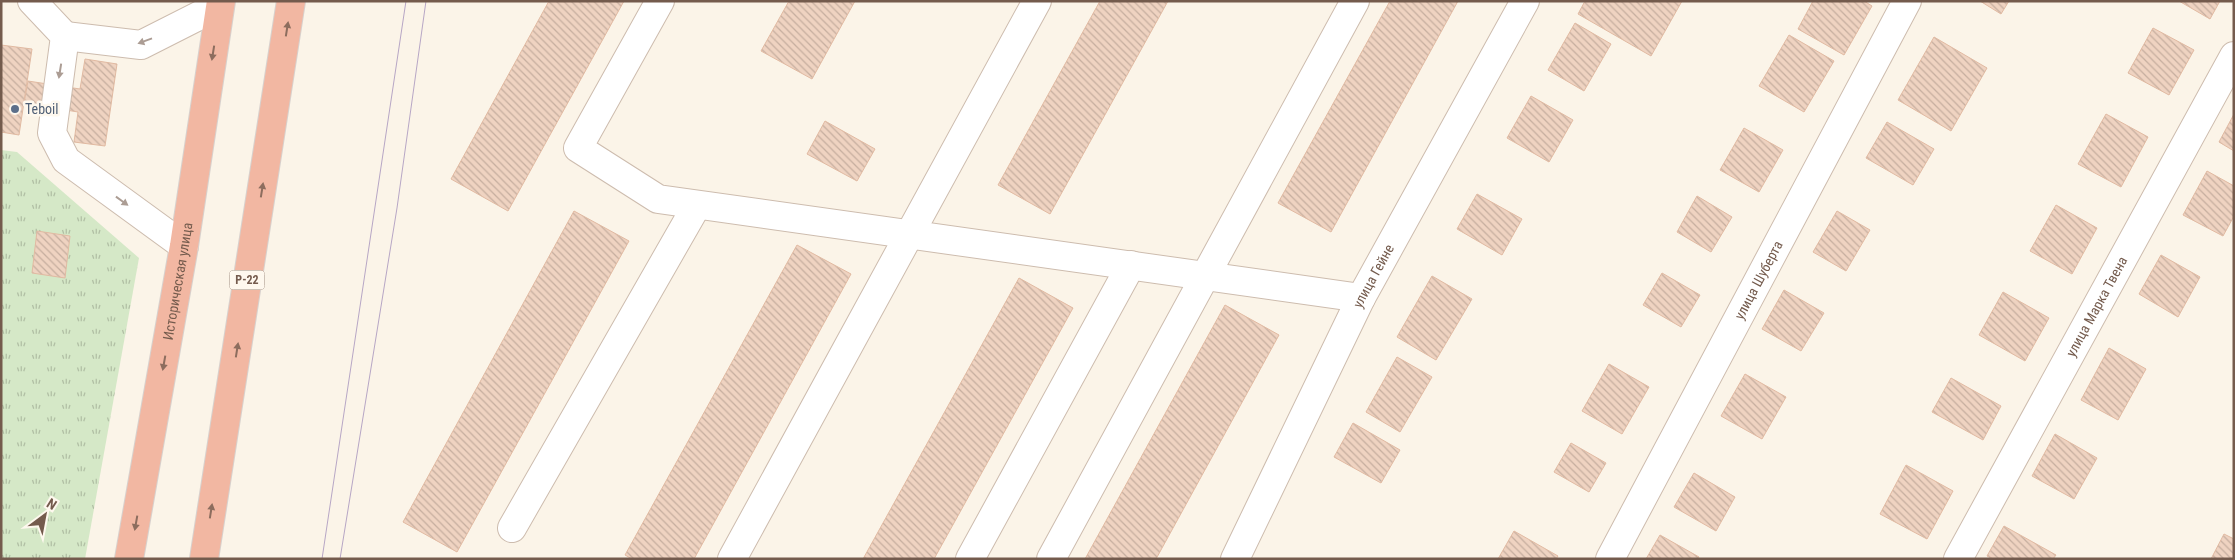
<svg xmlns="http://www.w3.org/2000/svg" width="2235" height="560" font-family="'Roboto Condensed',sans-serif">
	<defs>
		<pattern id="grass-tufts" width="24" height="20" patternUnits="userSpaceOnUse" patternTransform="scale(1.25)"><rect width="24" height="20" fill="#d5e8c7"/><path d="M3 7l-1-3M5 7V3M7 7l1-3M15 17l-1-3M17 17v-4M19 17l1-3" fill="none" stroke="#b1bfa4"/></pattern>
		<pattern id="building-back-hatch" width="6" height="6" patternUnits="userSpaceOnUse" patternTransform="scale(1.25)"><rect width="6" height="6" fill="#efd3c1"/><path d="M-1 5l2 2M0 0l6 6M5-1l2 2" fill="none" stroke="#c6ae9f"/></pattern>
	</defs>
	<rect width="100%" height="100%" fill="#fbf4e8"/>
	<path fill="url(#grass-tufts)" d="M1,150L17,152L139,258L85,559H1Z"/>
	<g fill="url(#building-back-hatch)" stroke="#e1baa2">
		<path d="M549,1H624L508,211L451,179Z"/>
		<path d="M789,1H855L812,79L761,51Z"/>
		<path d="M1100,1H1168L1050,214L998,185Z"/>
		<path d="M1390,1H1458L1331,232L1278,203Z"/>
		<path d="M1585,1H1682L1651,56L1578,14Z"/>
		<path d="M1813,1H1864L1872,6L1844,55L1798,29Z"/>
		<path d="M1980,1H2009L2001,14Z"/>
		<path d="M2179,1H2220L2210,19Z"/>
		<path d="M1575,23L1611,44L1584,91L1548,70Z"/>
		<path d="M2153,28L2194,50L2169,95L2128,73Z"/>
		<path d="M1789,35L1834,61L1804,112L1759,86Z"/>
		<path d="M1934,37L1987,68L1951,131L1898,100Z"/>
		<path d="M1,45L32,49L19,135L1,132Z"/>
		<path d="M85,59L117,64L105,146L74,142L78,112L24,103L28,81L80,89Z"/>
		<path d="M1531,96L1573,120L1549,162L1507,138Z"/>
		<path d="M2106,114L2148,137L2121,187L2078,164Z"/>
		<path d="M2234,114V151L2219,142Z"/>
		<path d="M825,121L875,149L857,181L807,154Z"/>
		<path d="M1887,122L1934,149L1913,185L1866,158Z"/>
		<path d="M1744,128L1783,150L1759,192L1720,170Z"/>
		<path d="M2207,171L2234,186V216L2223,236L2183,215Z"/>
		<path d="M1477,194L1522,219L1502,255L1457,229Z"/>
		<path d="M1697,196L1732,217L1711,252L1677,232Z"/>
		<path d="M2056,205L2097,228L2072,274L2030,251Z"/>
		<path d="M574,211L629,241L457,552L403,522Z"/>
		<path d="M1837,211L1870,230L1846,271L1813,252Z"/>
		<path d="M37,231L70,236L65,278L32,273Z"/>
		<path d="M797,245L851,274L694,559H632L625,555Z"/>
		<path d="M2161,255L2200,277L2178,317L2139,294Z"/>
		<path d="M1662,273L1700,295L1681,327L1643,305Z"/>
		<path d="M1432,276L1472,299L1436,360L1397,337Z"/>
		<path d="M1019,278L1073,308L934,559H863Z"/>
		<path d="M1784,290L1824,313L1801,351L1762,329Z"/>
		<path d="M2003,292L2049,318L2025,361L1979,335Z"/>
		<path d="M1225,305L1279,335L1156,559H1085Z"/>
		<path d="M2109,348L2146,369L2118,420L2081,400Z"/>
		<path d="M1397,357L1432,377L1400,432L1366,412Z"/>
		<path d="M1609,364L1649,387L1622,434L1582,411Z"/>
		<path d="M1745,374L1786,397L1762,439L1721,416Z"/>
		<path d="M1951,378L2001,406L1983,440L1932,412Z"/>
		<path d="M1353,423L1400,450L1381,483L1334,457Z"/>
		<path d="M2055,434L2097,458L2074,499L2032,476Z"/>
		<path d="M1571,443L1606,463L1589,492L1554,472Z"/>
		<path d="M1906,465L1953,491L1927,539L1880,514Z"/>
		<path d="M1694,473L1735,497L1716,531L1674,507Z"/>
		<path d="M2004,526L2056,555L2053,559H1993L1987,556Z"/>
		<path d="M1514,531L1558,556L1556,559H1498Z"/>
		<path d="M2224,534L2234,539V559H2211Z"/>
		<path d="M1660,535L1699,557L1698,559H1646Z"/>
	</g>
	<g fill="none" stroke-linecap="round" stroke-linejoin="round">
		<defs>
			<g id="minor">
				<path d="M32,1L65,36L52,133L66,160L184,246"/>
				<path d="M660,1L578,148L658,199L1361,298"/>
				<path d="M65,36L141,45L220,5"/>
				<path d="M512,528L697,205"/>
				<path d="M732,559L1037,1"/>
				<path d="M970,559L1131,265"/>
				<path d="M1051,559L1355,1"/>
				<path id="s1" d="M1235,559L1361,298L1525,1"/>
				<path id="s2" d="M1610,559L1907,1"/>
				<path id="s3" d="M1958,559L2234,56"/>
			</g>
			<g id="highway">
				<path id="s4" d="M129,559L184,246L221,1"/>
				<path d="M204,559L291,1"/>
			</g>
		</defs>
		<use href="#minor" stroke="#cdbcae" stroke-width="30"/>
		<use href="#highway" stroke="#d8d1cd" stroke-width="30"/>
		<use href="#minor" stroke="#fff" stroke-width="28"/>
		<use href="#highway" stroke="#f2b7a2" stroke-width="28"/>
		<g stroke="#b7a6c5" stroke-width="1">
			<path d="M322,559L406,1"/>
			<path d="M340,559L397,208L426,1"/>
		</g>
	</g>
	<defs><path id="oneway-solid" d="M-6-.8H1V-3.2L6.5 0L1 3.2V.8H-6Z" transform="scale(1.25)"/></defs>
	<g fill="#8d6d5e">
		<use href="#oneway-solid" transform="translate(287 29) rotate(-81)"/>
		<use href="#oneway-solid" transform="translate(213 53) rotate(99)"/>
		<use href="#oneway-solid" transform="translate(262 190) rotate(-81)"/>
		<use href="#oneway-solid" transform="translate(237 350) rotate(-81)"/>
		<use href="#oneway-solid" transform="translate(164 363) rotate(100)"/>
		<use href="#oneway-solid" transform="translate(211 511) rotate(-81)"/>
		<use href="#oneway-solid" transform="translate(136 523) rotate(100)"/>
	</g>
	<g fill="#ac9d94">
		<use href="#oneway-solid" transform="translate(145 41) rotate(160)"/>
		<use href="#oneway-solid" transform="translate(60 71) rotate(99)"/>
		<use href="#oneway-solid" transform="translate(122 201) rotate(36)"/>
	</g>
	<circle fill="#5c6f8a" stroke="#fef8ee" stroke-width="2" cx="15" cy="109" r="5"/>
	<g text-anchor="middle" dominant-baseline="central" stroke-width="5" stroke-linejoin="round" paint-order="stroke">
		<rect fill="#fef8ee" stroke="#9d8a7d" stroke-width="1" x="229.5" y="270.5" width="35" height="19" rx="4"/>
		<g font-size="12" font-weight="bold" fill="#745b4d">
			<text x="247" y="280">Р-22</text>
		</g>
		<g font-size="14" fill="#4e5e75" stroke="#fef8ee" text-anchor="start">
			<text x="25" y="109">Teboil</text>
		</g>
		<g font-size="14" fill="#745b4d" stroke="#fef8ee">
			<text stroke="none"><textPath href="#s1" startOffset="315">улица Гейне</textPath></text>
			<text stroke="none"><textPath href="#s4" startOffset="282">Историческая улица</textPath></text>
			<text stroke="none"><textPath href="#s2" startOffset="316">улица Шуберта</textPath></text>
			<text stroke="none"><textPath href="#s3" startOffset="288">улица Марка Твена</textPath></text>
		</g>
	</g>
	<rect width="2235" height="560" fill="none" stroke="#745b4d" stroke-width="5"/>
	<g transform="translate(45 515) rotate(32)" stroke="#fef8ee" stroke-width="4" paint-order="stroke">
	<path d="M0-4L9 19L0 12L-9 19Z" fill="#745b4d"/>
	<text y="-8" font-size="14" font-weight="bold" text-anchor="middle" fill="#745b4d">N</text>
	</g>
</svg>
